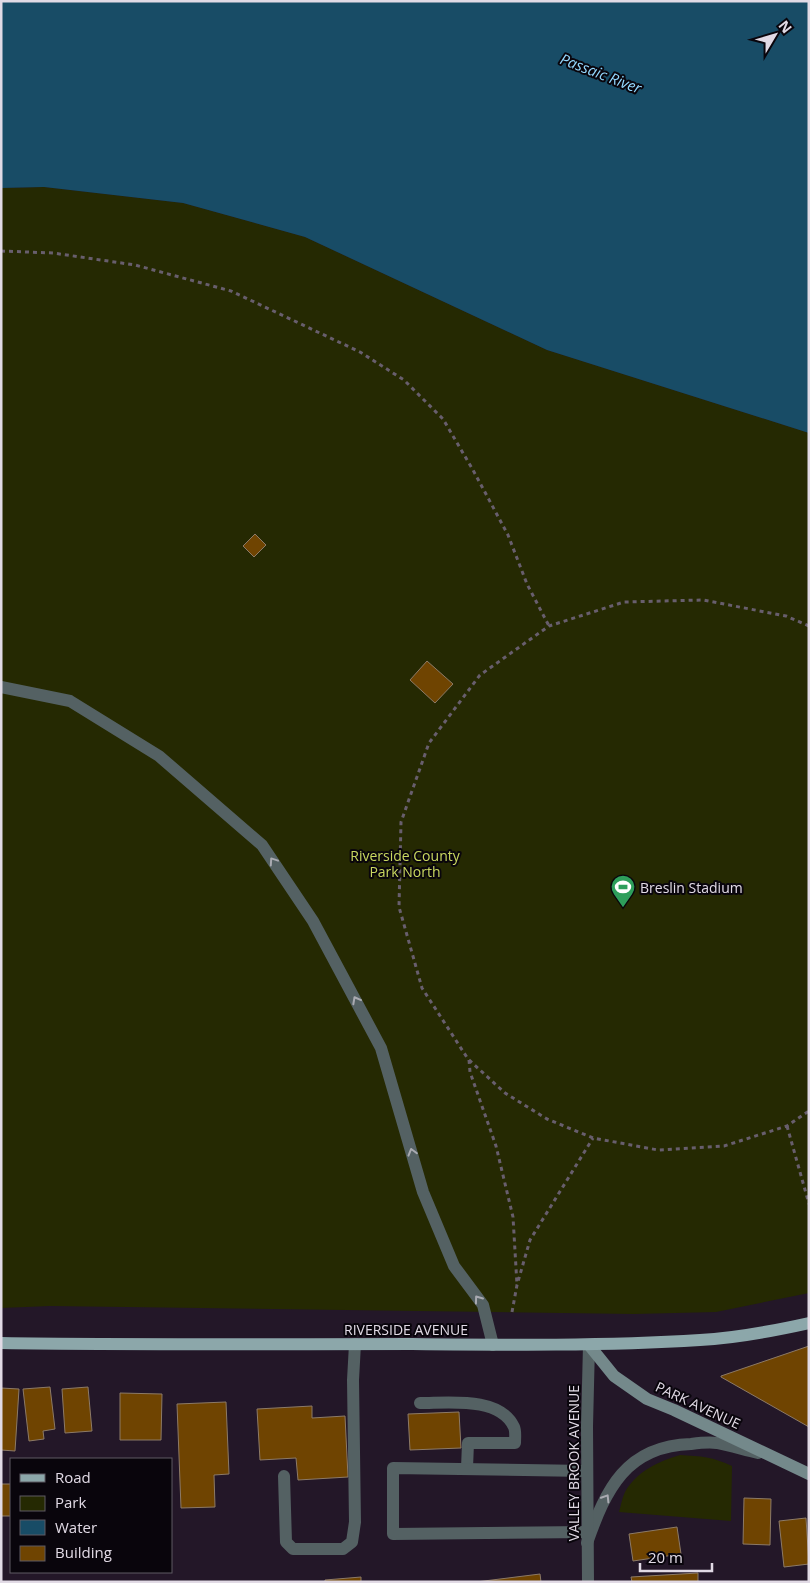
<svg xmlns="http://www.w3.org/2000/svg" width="810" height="1583" font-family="'Open Sans',sans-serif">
	<rect width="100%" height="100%" fill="#231728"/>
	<g fill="#252902">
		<path d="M44,187L183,203L305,237L547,350L809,433V1293L716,1312L634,1314L50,1306L1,1308V188Z"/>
		<path d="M680,1455C701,1456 713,1457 732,1466L731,1521L619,1512C621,1505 622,1498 625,1492C636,1472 659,1461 680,1455Z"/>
	</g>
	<path fill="#184c66" d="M1,1H809V433L547,350L305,237L183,203L44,187L1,188Z"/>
	<g fill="#6f4401" stroke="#8c7a67">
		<path d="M255,534L266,545L254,557L243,546Z"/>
		<path d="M427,661L453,684L435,703L410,680Z"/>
		<path d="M809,1346V1427L721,1377V1376Z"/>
		<path d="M50,1387L55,1429L43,1431L44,1439L29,1441L23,1389Z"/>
		<path d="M88,1387L92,1431L65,1433L62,1389Z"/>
		<path d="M1,1388L19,1389L15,1451L1,1450Z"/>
		<path d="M120,1393L162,1394L161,1440H120Z"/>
		<path d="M226,1402L229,1474L214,1475L215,1507L181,1508L177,1404Z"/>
		<path d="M312,1406V1418L345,1416L348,1477L298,1480L296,1458L260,1460L257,1409Z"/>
		<path d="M459,1412L461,1448L410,1450L408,1414Z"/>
		<rect x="1" y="1484" width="10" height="32"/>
		<path d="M744,1498L771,1499L770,1545L743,1544Z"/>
		<path d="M806,1518L809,1564L784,1567L779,1521Z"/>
		<path d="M677,1527L681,1554L633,1561L629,1534Z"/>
		<path d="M698,1573V1582H632L631,1577Z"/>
		<path d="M540,1574L541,1582H476Z"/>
		<path d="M361,1577V1582H325V1580Z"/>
	</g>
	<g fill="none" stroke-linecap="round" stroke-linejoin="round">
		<g stroke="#685e6d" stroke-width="3" stroke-dasharray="4 4" stroke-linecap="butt">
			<path d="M1,251L53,253L135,265L231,291L360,352L404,380L443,419L473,470L508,535L527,584L549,626"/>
			<path d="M809,626L786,616L703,600L624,602L549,626L480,675L429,743L401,822L399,907L422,988L468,1059L505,1093L547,1119L593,1138L658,1150L724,1146L787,1126L809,1111"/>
			<path d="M469,1060L470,1072L496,1146L513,1217L517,1285"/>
			<path d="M787,1126L809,1204"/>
			<path d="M512,1312L517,1285L530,1240L593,1138"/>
		</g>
		<g stroke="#546163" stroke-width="12">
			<path d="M1,687L70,701L159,756L262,845L313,921L381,1048L423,1192L454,1266L483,1305L493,1345"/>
			<path d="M420,1403C448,1403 500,1396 514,1427C516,1431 515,1438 515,1443H468L467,1468"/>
			<path d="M587,1471L393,1468V1534L587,1532"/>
			<path d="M284,1476L286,1542L293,1549H343L352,1542L355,1522L353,1380L355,1344"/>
		</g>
		<g stroke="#546163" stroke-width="12">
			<path d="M587,1543C606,1489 626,1446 691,1444C699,1443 709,1442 717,1443C731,1446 745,1450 758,1453"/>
			<path d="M588,1582L587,1426L589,1345"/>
		</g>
		<path stroke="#74898b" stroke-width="12" d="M589,1345L614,1376L647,1399L674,1410L809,1474"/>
		<path stroke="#8ca7aa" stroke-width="12" d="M1,1343C138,1345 275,1344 412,1344C508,1345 604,1346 700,1340C737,1338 773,1331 809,1323"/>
	</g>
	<defs><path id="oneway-chevron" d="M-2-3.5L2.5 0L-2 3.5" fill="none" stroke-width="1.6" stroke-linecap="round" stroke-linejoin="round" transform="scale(1.25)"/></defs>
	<g stroke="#a9aab1">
		<use href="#oneway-chevron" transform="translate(273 861) rotate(-124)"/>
		<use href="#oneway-chevron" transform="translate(356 1000) rotate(-118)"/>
		<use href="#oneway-chevron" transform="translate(412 1152) rotate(-106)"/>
		<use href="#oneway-chevron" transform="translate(478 1299) rotate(-126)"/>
		<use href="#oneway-chevron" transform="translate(606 1498) rotate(-58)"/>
	</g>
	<defs>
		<symbol id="stadium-pin" viewBox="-11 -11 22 30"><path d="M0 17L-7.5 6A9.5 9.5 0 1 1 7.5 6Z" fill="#2e9e5b" stroke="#09050c"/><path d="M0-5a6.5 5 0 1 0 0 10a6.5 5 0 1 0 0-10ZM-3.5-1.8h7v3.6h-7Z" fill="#fff"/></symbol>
	</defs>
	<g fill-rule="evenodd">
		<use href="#stadium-pin" x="609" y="873" width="28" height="38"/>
	</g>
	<g text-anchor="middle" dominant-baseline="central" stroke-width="4" stroke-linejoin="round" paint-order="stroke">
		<g font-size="14" fill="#cad860" stroke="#09050c">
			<text x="405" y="855">Riverside County<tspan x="405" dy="16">Park North</tspan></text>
		</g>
		<g font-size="14" fill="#e1dae5" stroke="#09050c" text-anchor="start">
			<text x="640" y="887">Breslin Stadium</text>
		</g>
		<g font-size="14" fill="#e1dae5" stroke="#09050c">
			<text x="406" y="1329">RIVERSIDE AVENUE</text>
			<text transform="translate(698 1405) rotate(25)">PARK AVENUE</text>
			<text transform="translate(573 1463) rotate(-90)">VALLEY BROOK AVENUE</text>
		</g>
		<g font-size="15" font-style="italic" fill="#94d8fe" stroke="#09050c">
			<text transform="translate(601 73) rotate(21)">Passaic River</text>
		</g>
	</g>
	<rect width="810" height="1583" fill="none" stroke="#e1dae5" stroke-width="5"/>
	<rect x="10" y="1458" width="162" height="115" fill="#09050c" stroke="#5f5a63"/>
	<rect x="20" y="1474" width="25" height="8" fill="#8ca7aa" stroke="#5f5a63"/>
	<text x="55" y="1483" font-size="15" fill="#e1dae5">Road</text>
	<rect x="20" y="1496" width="25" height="15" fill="#252902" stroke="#5f5a63"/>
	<text x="55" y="1508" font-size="15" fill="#e1dae5">Park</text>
	<rect x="20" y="1520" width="25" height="15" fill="#184c66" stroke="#5f5a63"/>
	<text x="55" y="1533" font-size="15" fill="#e1dae5">Water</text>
	<rect x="20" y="1546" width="25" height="15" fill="#6f4401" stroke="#5f5a63"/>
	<text x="55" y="1558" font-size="15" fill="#e1dae5">Building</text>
	<g transform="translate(775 35) rotate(52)" stroke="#09050c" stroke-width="4" paint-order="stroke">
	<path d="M0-4L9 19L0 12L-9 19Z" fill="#e1dae5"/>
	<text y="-8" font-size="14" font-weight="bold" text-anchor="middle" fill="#e1dae5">N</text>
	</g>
	<path d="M640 1563v8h72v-8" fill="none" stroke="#e1dae5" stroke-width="2.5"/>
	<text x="648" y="1563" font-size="15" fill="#e1dae5" stroke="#09050c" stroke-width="4" paint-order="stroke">20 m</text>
</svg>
